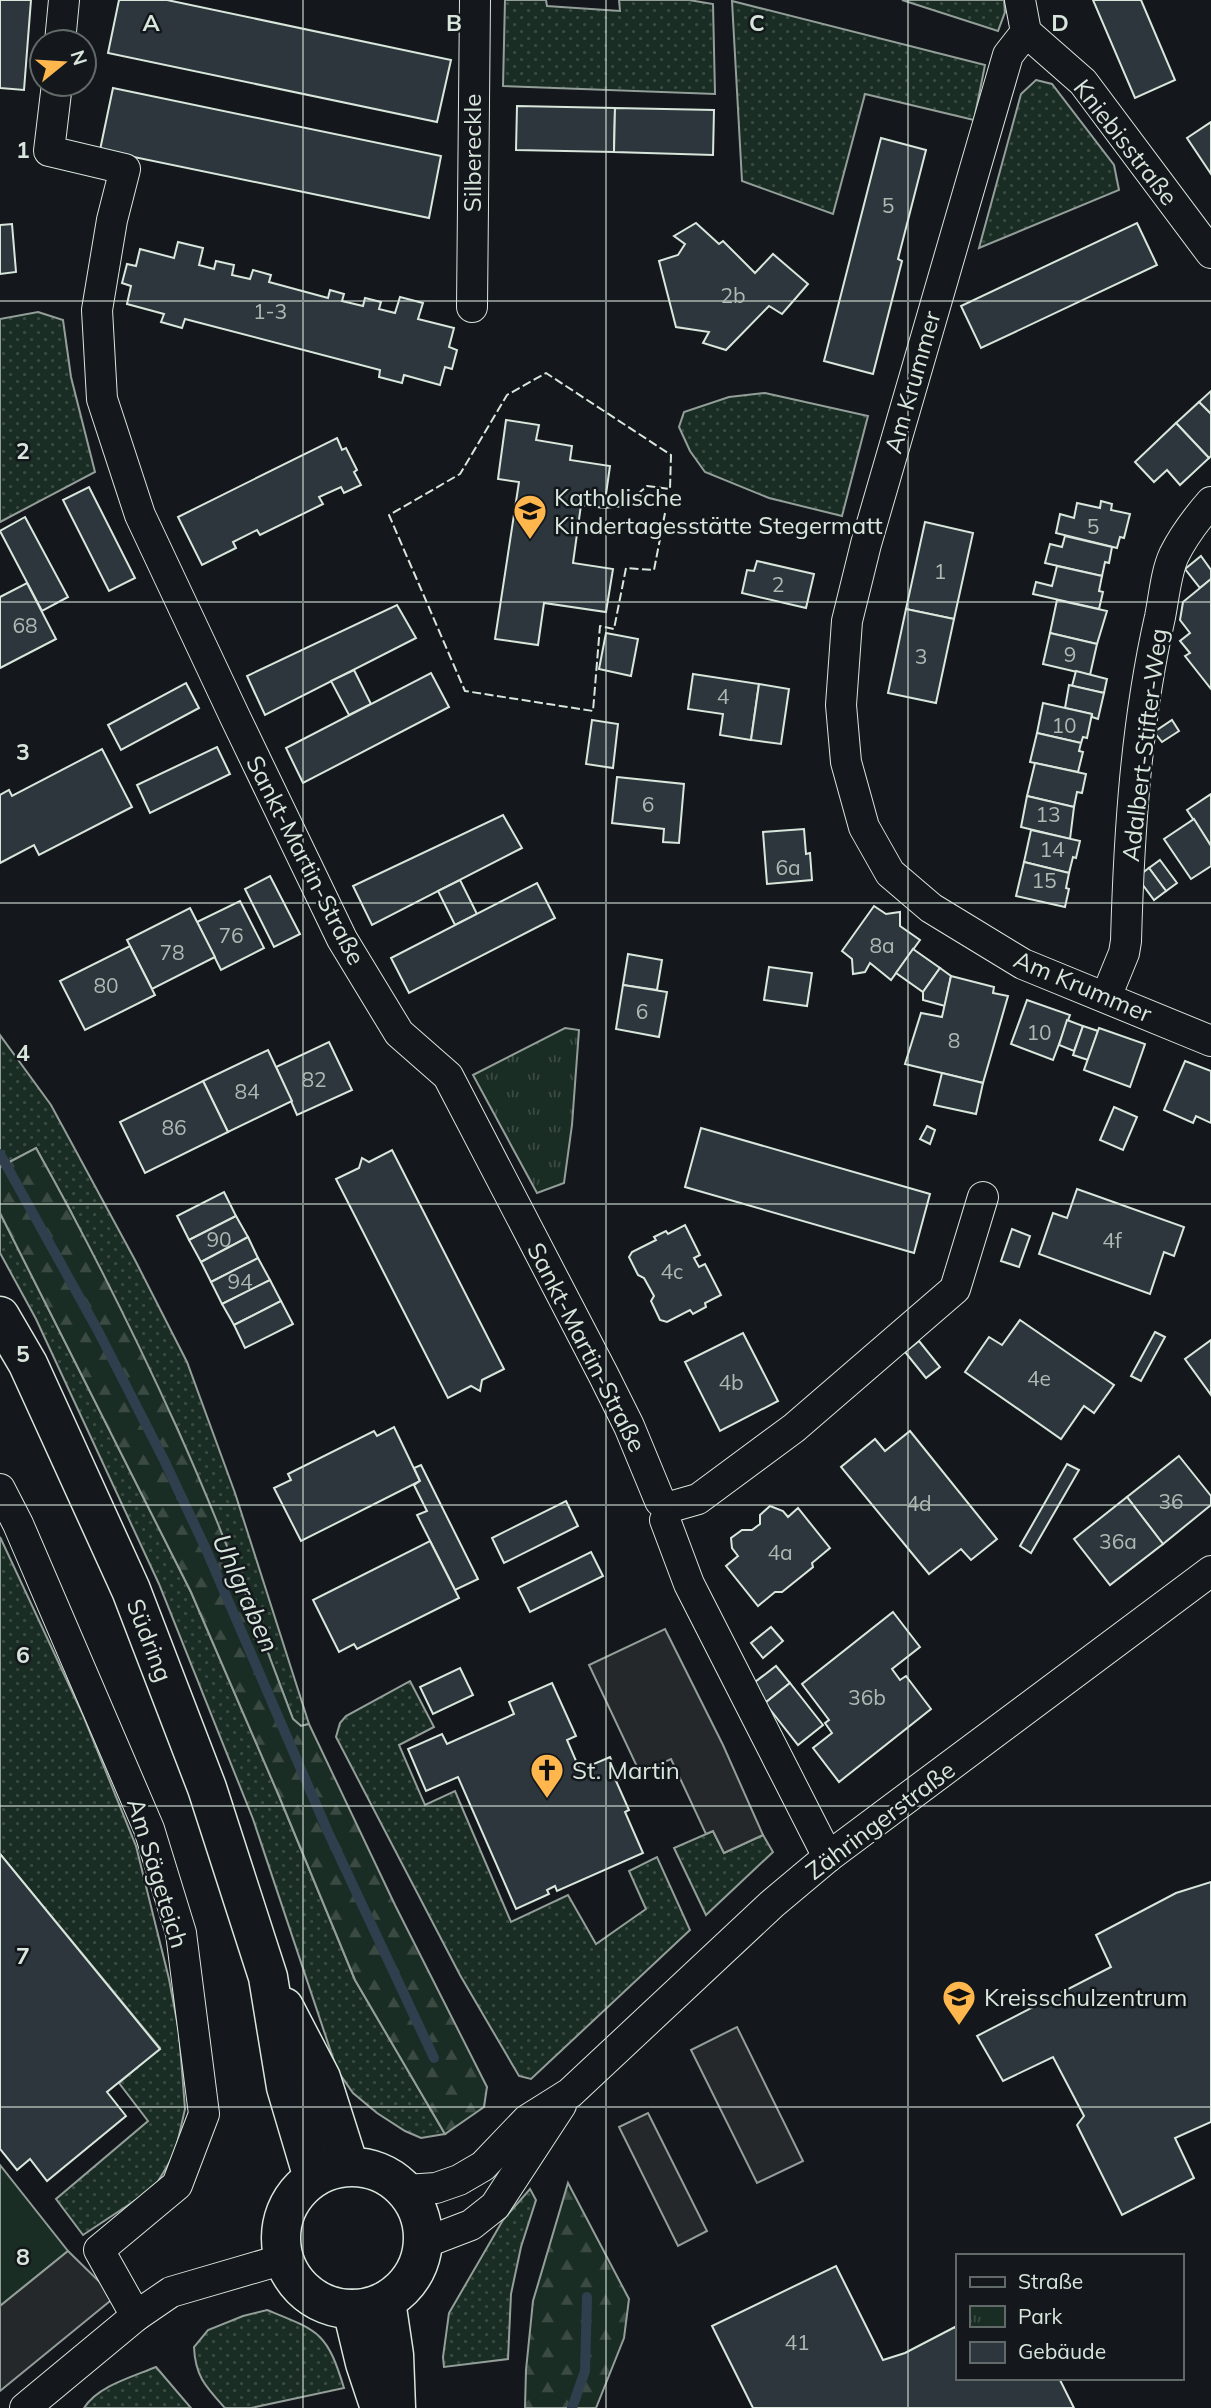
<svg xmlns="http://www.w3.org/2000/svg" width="1211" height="2408" font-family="Mulish,sans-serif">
	<defs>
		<pattern id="grass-dots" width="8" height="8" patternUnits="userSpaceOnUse" patternTransform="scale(1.75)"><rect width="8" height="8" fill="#1a2d24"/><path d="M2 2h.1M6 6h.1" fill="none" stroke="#3b4b43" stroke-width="1.8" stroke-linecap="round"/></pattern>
		<pattern id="forest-firs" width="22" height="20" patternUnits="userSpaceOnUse" patternTransform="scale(1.75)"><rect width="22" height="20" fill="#1a2d24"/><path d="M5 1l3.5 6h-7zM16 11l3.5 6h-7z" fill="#3b4b43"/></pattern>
		<pattern id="park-tufts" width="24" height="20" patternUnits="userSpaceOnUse" patternTransform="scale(1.75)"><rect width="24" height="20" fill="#1a2d24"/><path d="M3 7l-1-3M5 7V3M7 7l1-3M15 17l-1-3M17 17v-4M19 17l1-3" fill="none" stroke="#3b4b43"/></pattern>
	</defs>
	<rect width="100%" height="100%" fill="#14181c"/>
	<g fill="url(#grass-dots)" stroke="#939e99" stroke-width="2">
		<path d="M505,0H546L547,6L620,11L619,0H689L713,4L715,94L503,86Z"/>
		<path d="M902,0H1004L1005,12L998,31Z"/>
		<path d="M732,1L985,65L974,120L865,94L833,214L742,181Z"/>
		<path d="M1036,80L1052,84L1114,165L1119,190L979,248L1021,94Z"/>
		<path d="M38,312L63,320L71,377L95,472L0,522V319Z"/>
		<path d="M765,393L868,416L842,516L769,498L705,472L690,451L679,427L684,412L729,397Z"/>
		<path d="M0,1035L51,1105L135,1260L187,1362L235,1493L309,1724L301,1726L293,1719L237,1573L177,1428L71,1212L36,1148L0,1167Z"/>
		<path d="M0,1213L191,1592L279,1796L355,1980L445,2134L421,2138L405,2131L377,2113L353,2093L337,2070L253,1819L159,1584L36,1319L0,1253Z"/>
		<path d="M0,1537L83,1715L136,1846L169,1979L179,2032L185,2109L175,2153L154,2188L83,2235L56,2199L148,2121L119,2083L160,2048L0,1854Z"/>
		<path d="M410,1681L434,1727L399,1745L425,1805L455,1791L511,1922L568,1895L596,1944L646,1909L629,1871L657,1857L690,1930L531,2079L519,2076L460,1975L336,1737L340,1723L346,1716Z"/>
		<path d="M713,1831L724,1853L763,1835L773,1852L706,1915L674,1848Z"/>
		<path d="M530,2189L536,2200L521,2247L511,2294L508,2359L444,2367L443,2357L449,2313L503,2220Z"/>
		<path d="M267,2310C319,2331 327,2332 344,2388L251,2408H225C206,2387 195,2376 194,2347L208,2330L243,2316Z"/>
		<path d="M156,2367L191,2408H84C98,2386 132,2377 156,2367Z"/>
	</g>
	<g fill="url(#forest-firs)" stroke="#939e99" stroke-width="2">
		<path d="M36,1148C87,1239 134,1333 177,1428C220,1523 256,1621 293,1719L301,1726L309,1724L395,1905L487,2087L484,2107L445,2134L355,1980L279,1796L191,1592L0,1213V1167Z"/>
		<path d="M568,2183L629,2299L624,2338L596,2408H525L526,2370L533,2301Z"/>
	</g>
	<path fill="url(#park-tufts)" stroke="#939e99" stroke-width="2" d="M565,1028L579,1030L572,1125L564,1183L537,1193L473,1075Z"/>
	<path fill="#1a2d24" stroke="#939e99" stroke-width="2" d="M0,2165L68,2251L0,2306Z"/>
	<g fill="#24282b" stroke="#939e99" stroke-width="2">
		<path d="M665,1629L723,1745L763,1835L724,1853L713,1831L706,1834L671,1759L640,1773L589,1665Z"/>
		<path d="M737,2027L803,2161L757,2183L691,2050Z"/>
		<path d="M648,2113L707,2231L678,2246L619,2127Z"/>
		<path d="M68,2251L115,2297L0,2391V2306Z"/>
	</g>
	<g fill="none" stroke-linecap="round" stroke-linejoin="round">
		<g stroke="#2f3f4d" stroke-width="10">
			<path d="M0,1154L97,1329L164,1460L205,1547L328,1832L434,2058"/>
			<path d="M572,2408L585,2371L587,2297"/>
		</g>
	</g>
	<g fill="#2c363c" stroke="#d8e6dc" stroke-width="2">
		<path d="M0,0H31L24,90L0,88Z"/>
		<path d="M119,0H167L451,60L437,122L108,53Z"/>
		<path d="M1093,0H1141L1175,80L1135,98Z"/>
		<path d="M113,88L441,156L429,218L100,150Z"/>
		<path d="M517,106L615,108L614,152L516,150Z"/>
		<path d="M615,108L714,110L713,155L614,152Z"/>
		<path d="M1211,122V174L1187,138Z"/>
		<path d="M881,138L926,150L898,259L902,261L873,374L824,361Z"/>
		<path d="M696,223L719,244L723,241L755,273L773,254L808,284L782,314L769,306L726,350L703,343L709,332L676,327L659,261L678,255L685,244L674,236Z"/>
		<path d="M1137,223L1157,265L981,348L961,306Z"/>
		<path d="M12,224L16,272L0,274V225Z"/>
		<path d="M178,242L203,248L199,265L214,269L216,261L234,265L232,275L250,279L253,270L271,275L269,282L328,298L330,290L344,294L342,301L363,306L365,298L381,302L379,309L395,313L400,297L423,303L418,319L454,328L449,347L457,350L452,369L445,367L440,385L404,375L402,383L379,377L380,370L185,319L182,328L161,322L164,314L127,304L131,286L122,283L127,264L136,266L140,249L174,258Z"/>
		<path d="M1211,391V414L1199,402Z"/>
		<path d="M1199,402L1211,414V456L1209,458L1176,423Z"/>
		<path d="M506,420L539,425L536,440L572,446L570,460L610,466L604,508L581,505L573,563L613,569L606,612L544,603L538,645L495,639L519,482L498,479Z"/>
		<path d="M1176,423L1209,458L1180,485L1167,470L1154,482L1135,462Z"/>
		<path d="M337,438L342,450L346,448L357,470L354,472L361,485L344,493L341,487L319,497L323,504L260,535L257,530L233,542L236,548L202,565L178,517Z"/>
		<path d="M89,487L135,578L109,591L63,500Z"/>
		<path d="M1101,501L1112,504L1111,510L1130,514L1124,538L1120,537L1117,548L1056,533L1060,514L1074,518L1077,503L1100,508Z"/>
		<path d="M25,517L68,597L42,611L0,531Z"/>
		<path d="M925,522L973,533L954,619L906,609Z"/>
		<path d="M1065,536L1112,547L1109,563L1105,562L1102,576L1045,563L1050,544L1062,547Z"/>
		<path d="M1201,556L1211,570V579L1200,588L1185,569Z"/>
		<path d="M757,561L814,574L806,608L742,593L747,570L754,571Z"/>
		<path d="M1057,566L1102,576L1099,591L1103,592L1099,609L1033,594L1036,582L1052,586Z"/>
		<path d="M1211,579V689L1185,656L1190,653L1180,641L1190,633L1180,620L1183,602Z"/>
		<path d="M27,583L56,639L0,668V597Z"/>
		<path d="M1057,600L1107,611L1097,644L1050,633Z"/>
		<path d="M397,605L416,638L265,715L247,676Z"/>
		<path d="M906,609L954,619L936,703L888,693Z"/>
		<path d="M606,633L638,639L631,676L599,669Z"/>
		<path d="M1050,633L1097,644L1090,675L1043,664Z"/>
		<path d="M354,670L371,704L349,715L331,681Z"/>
		<path d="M1076,671L1107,679L1104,693L1072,686Z"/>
		<path d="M431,673L449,707L303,783L286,748Z"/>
		<path d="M693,674L759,684L751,740L720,735L723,714L688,709Z"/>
		<path d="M186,683L199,708L121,750L108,725Z"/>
		<path d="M759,684L789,689L781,744L751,740Z"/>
		<path d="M1069,685L1104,693L1098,719L1092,717V714L1065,708Z"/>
		<path d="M1043,703L1092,714L1087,738L1083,737L1081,743L1037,733Z"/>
		<path d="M592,720L618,724L613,768L586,764Z"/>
		<path d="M1172,720L1179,731L1162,742L1154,732Z"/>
		<path d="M1037,733L1081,743L1079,751L1083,752L1078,772L1030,762Z"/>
		<path d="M217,747L230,774L150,813L137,785Z"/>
		<path d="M102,749L132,807L39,855L34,845L0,863V795L9,790L12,796Z"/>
		<path d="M1035,763L1086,774L1082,793L1077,792L1074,807L1027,796Z"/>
		<path d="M617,777L684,784L679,843L663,842L664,829L612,823Z"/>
		<path d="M1211,794V846L1187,810Z"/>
		<path d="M1027,796L1074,807L1070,839L1021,827Z"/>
		<path d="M503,815L522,848L372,925L353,886Z"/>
		<path d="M1194,819L1211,846V866L1191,879L1164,839Z"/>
		<path d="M804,829L806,854L810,853L812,880L767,884L763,832Z"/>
		<path d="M1031,830L1080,841L1076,858L1073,857L1069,873L1024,862Z"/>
		<path d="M1160,860L1177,883L1166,891L1149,868Z"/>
		<path d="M1024,862L1069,873L1066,888L1069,889L1065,907L1016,896Z"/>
		<path d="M1149,868L1166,891L1154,900L1137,877Z"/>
		<path d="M270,876L300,934L274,947L245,889Z"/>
		<path d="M460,880L477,914L455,925L438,891Z"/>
		<path d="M537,883L555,918L409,993L391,958Z"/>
		<path d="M240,901L264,948L221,970L197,922Z"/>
		<path d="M874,906L886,914L900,912V926L920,940L891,980L870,963L865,972L853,974L852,959L842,951Z"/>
		<path d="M190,908L215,957L152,989L127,940Z"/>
		<path d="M130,946L155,995L85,1030L60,981Z"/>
		<path d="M913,949L940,968L923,992L896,973Z"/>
		<path d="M628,954L662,960L657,990L623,985Z"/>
		<path d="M769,967L812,973L807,1006L764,1000Z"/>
		<path d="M940,968L951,976L945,1006L923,1000V992Z"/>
		<path d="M951,976L994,987L993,993L1008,996L983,1083L905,1064L921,1013L942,1017Z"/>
		<path d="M623,985L667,992L659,1037L616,1029Z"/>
		<path d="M1027,1000L1070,1015L1053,1060L1011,1044Z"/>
		<path d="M1067,1020L1083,1026L1074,1051L1059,1045Z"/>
		<path d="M1083,1026L1098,1031L1088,1060L1073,1055Z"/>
		<path d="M1099,1028L1145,1044L1130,1087L1084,1070Z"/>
		<path d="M329,1042L352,1090L297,1115L276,1067Z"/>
		<path d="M268,1050L292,1101L228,1132L203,1081Z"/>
		<path d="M1185,1061L1211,1071V1123L1196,1116L1193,1123L1164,1110Z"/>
		<path d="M942,1073L983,1083L976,1114L934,1105Z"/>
		<path d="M203,1081L228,1132L145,1173L120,1122Z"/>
		<path d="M1114,1107L1137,1117L1123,1150L1100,1140Z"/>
		<path d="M927,1126L935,1130L930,1144L920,1139Z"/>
		<path d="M701,1128L930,1194L914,1253L685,1187Z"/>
		<path d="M392,1150L504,1369L482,1380L480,1391L471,1386L448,1398L336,1179L359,1168L362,1158L369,1162Z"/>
		<path d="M1077,1189L1184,1227L1174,1256L1164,1252L1150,1294L1039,1254L1053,1213L1067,1218Z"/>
		<path d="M224,1192L236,1216L189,1240L177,1216Z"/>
		<path d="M236,1216L248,1237L201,1262L189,1240Z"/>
		<path d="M685,1225L700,1255L694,1258L699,1267L705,1264L721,1295L705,1303L706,1307L693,1314L690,1310L667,1322L660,1320L651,1301L654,1296L644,1278L638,1275L629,1257L632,1252L656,1240L654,1237L666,1231L668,1234Z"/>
		<path d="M1012,1229L1030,1236L1019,1267L1001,1261Z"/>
		<path d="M248,1237L258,1258L211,1282L201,1262Z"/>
		<path d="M258,1258L270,1280L222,1304L211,1282Z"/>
		<path d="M270,1280L281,1301L234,1325L222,1304Z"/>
		<path d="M281,1301L293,1324L245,1348L234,1325Z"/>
		<path d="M1020,1320L1114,1385L1094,1413L1084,1406L1061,1439L965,1372L989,1337L1002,1345Z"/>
		<path d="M1155,1332L1165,1337L1141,1381L1131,1376Z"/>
		<path d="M743,1333L778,1401L720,1431L685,1362Z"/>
		<path d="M1211,1340V1395L1185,1359Z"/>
		<path d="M919,1341L940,1367L926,1378L905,1352Z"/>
		<path d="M394,1427L420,1481L301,1541L274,1488L291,1480L288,1474L374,1431L377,1436Z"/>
		<path d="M910,1431L997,1539L971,1560L961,1549L929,1574L841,1467L875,1439L885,1451Z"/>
		<path d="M1179,1456L1211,1496V1505L1163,1544L1127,1497Z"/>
		<path d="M1067,1464L1079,1470L1031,1553L1020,1546Z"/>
		<path d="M421,1465L478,1579L455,1590L417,1515L427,1511L414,1485L420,1481L414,1468Z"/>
		<path d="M1127,1497L1163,1544L1110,1585L1074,1539Z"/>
		<path d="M566,1501L578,1526L504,1563L492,1538Z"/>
		<path d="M770,1506L783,1511L788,1517L798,1508L830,1548L812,1563L813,1567L782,1592H775L758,1606L726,1566L738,1556L732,1548L731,1538L742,1530H752L760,1524V1515Z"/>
		<path d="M430,1541L459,1598L357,1649L354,1644L339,1652L313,1600Z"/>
		<path d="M591,1552L603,1576L530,1612L518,1588Z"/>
		<path d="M893,1612L920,1647L892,1669L900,1680L906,1676L931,1709L839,1782L813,1748L832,1733L825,1723L829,1720L802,1684Z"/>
		<path d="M771,1627L783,1641L763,1658L751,1643Z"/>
		<path d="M776,1666L790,1683L765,1703L751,1685Z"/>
		<path d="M460,1668L473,1695L433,1714L420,1687Z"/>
		<path d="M552,1683L576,1736L567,1740L582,1775L591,1771L589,1766L610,1757L620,1779L616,1781L629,1810L625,1812L643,1853L557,1891L555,1886L547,1890L549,1894L516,1909L458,1777L426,1791L408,1749L442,1734L447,1744L514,1714L509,1702Z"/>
		<path d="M790,1683L823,1725L798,1745L765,1703Z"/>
		<path d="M0,1854L160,2049L107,2092L126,2116L47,2181L30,2159L17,2170L0,2149Z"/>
		<path d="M1211,1882V2122L1175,2138L1194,2178L1122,2215L1077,2125L1084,2116L1053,2057L1003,2081L977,2036L1111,1967L1096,1935L1176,1893Z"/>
		<path d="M836,2266L883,2360L905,2353L955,2327L957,2332V2378H1059L1074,2408H753L712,2326Z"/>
	</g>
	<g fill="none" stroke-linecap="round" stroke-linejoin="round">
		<defs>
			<g id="street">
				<path d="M1020,0L1026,32L1083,82L1211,253"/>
				<path d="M1026,32L1008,55L866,544L847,621L841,705L846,762L864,827L890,873L931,908L1023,964L1211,1041"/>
				<path d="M60,42L64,0"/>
				<path d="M57,84L49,151L125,169L112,220L97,310L102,399L140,515L235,717L342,939L399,1033L448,1076L603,1374L629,1426L660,1501"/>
				<path d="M472,307L475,0"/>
				<path d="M1106,997L1124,953L1126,941C1129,833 1136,723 1160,617C1164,597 1166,572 1174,555C1184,535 1197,518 1211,502"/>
				<path d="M0,1489L18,1524L149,1829L181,1933L204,2114L177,2185L99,2250L136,2316"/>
				<path d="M670,1507L698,1499L794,1428L955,1289L983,1197"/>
				<path d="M665,1520L689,1584L828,1857"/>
				<path d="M406,2190L436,2188L459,2180L483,2166L527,2120L570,2093L772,1904L828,1857L1211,1571"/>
				<path d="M424,2243L471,2225L495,2206L561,2105"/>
				<path d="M25,2408L136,2316L171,2292L284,2259"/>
			</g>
			<g id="secondary">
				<path d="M0,1316L28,1364L131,1590L207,1788L268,1977L286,2087L313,2178"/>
				<path d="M284,2007L321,2078L349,2166"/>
				<circle cx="352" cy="2238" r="71"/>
				<path d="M386,2301L394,2355L396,2408"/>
				<path d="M352,2309L365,2363L380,2408"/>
			</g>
		</defs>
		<use href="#street" stroke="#d8e6dc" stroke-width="32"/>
		<use href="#secondary" stroke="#d8e6dc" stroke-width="41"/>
		<use href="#street" stroke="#14181c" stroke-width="30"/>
		<use href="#secondary" stroke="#14181c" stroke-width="38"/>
		<path stroke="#d8e6dc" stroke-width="2" stroke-dasharray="9 3.5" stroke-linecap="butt" d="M604,508L624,506L647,486L670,489L671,455L546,373L507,395L460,474L389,515L465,691L593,711L600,626L614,629L626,568L654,570L665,513"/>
	</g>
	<path fill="none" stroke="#d8e6dc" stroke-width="2" stroke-opacity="0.55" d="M303,0V2408M606,0V2408M908,0V2408M0,301H1211M0,602H1211M0,903H1211M0,1204H1211M0,1505H1211M0,1806H1211M0,2107H1211"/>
	<defs>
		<symbol id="school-pin" viewBox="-11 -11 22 30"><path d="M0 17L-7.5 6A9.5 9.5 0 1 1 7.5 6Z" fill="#ffb74d" stroke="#14181c"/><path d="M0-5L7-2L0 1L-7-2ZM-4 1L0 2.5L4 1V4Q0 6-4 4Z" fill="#111"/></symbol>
		<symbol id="church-pin" viewBox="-11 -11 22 30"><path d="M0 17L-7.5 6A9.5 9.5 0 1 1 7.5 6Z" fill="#ffb74d" stroke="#14181c"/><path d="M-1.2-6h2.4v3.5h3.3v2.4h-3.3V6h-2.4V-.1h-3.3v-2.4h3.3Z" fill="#111"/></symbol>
	</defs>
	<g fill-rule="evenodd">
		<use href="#school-pin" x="511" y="492" width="38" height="52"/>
		<use href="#church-pin" x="528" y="1751" width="38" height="52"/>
		<use href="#school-pin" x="940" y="1978" width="38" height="52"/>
	</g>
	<g text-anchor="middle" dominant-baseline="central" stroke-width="5" stroke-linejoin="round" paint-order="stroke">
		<g font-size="21" fill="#adbab4">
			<text x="888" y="205">5</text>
			<text x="733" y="295">2b</text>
			<text x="270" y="311">1-3</text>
			<text x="1093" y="526">5</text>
			<text x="940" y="571">1</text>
			<text x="778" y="584">2</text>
			<text x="25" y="625">68</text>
			<text x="1070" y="654">9</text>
			<text x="921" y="656">3</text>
			<text x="723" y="696">4</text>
			<text x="1064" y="725">10</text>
			<text x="648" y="804">6</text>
			<text x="1048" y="814">13</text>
			<text x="1052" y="849">14</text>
			<text x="788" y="867">6a</text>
			<text x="1044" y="880">15</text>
			<text x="231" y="935">76</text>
			<text x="882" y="945">8a</text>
			<text x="172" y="952">78</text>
			<text x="106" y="985">80</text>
			<text x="642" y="1011">6</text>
			<text x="1039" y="1032">10</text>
			<text x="954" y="1040">8</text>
			<text x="314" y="1079">82</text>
			<text x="247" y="1091">84</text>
			<text x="174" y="1127">86</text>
			<text x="219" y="1239">90</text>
			<text x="1112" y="1240">4f</text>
			<text x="672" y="1271">4c</text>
			<text x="240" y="1281">94</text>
			<text x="1039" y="1378">4e</text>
			<text x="731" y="1382">4b</text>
			<text x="1171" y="1501">36</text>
			<text x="919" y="1503">4d</text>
			<text x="1118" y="1541">36a</text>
			<text x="780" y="1552">4a</text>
			<text x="867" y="1697">36b</text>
			<text x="797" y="2342">41</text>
		</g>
		<g font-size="24" fill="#d8e6dc" stroke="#14181c">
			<text transform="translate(1126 142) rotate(52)">Kniebisstraße</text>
			<text transform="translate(472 153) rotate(-90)">Silbereckle</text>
			<text transform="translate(912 382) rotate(-74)">Am Krummer</text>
			<text transform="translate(1144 745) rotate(-83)">Adalbert-Stifter-Weg</text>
			<text transform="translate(306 860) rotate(63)">Sankt-Martin-Straße</text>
			<text transform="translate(1083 986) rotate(23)">Am Krummer</text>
			<text transform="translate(587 1347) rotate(63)">Sankt-Martin-Straße</text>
			<text transform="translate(150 1640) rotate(69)">Südring</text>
			<text transform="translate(880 1820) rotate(-37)">Zähringerstraße</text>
			<text transform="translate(158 1873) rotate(73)">Am Sägeteich</text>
		</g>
		<g font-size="24" fill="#d8e6dc" stroke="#14181c" text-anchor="start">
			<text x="554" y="497">Katholische<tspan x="554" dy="28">Kindertagesstätte Stegermatt</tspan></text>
			<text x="572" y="1770">St. Martin</text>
			<text x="984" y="1997">Kreisschulzentrum</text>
		</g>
		<g font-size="26" font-style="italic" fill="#d8e6dc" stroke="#14181c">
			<text transform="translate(246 1593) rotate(66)">Uhlgraben</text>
		</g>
	</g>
	<g font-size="23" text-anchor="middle" font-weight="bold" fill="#d8e6dc" stroke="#14181c" stroke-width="5" stroke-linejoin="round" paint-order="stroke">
		<text x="151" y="31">A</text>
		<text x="454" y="31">B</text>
		<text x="757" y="31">C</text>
		<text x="1060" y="31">D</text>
		<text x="23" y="158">1</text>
		<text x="23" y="459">2</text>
		<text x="23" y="760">3</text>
		<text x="23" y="1061">4</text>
		<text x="23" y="1362">5</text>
		<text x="23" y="1663">6</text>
		<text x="23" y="1964">7</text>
		<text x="23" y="2265">8</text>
	</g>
	<rect x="956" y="2254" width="228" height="126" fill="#14181c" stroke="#626a69" stroke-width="2"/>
	<rect x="970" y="2277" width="35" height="10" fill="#14181c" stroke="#626a69" stroke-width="2"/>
	<text x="1018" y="2289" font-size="21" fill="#d8e6dc">Straße</text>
	<rect x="970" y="2306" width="35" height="21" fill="url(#park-tufts)" stroke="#626a69" stroke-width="2"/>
	<text x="1018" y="2324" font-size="21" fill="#d8e6dc">Park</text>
	<rect x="970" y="2342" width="35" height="21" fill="#2c363c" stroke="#626a69" stroke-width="2"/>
	<text x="1018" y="2359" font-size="21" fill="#d8e6dc">Gebäude</text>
	<g transform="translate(63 63) rotate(72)"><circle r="33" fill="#14181c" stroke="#626a69" stroke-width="2"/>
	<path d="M0-5L12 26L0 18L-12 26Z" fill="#ffb74d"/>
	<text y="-10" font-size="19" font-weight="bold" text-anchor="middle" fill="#d8e6dc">N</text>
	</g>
</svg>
